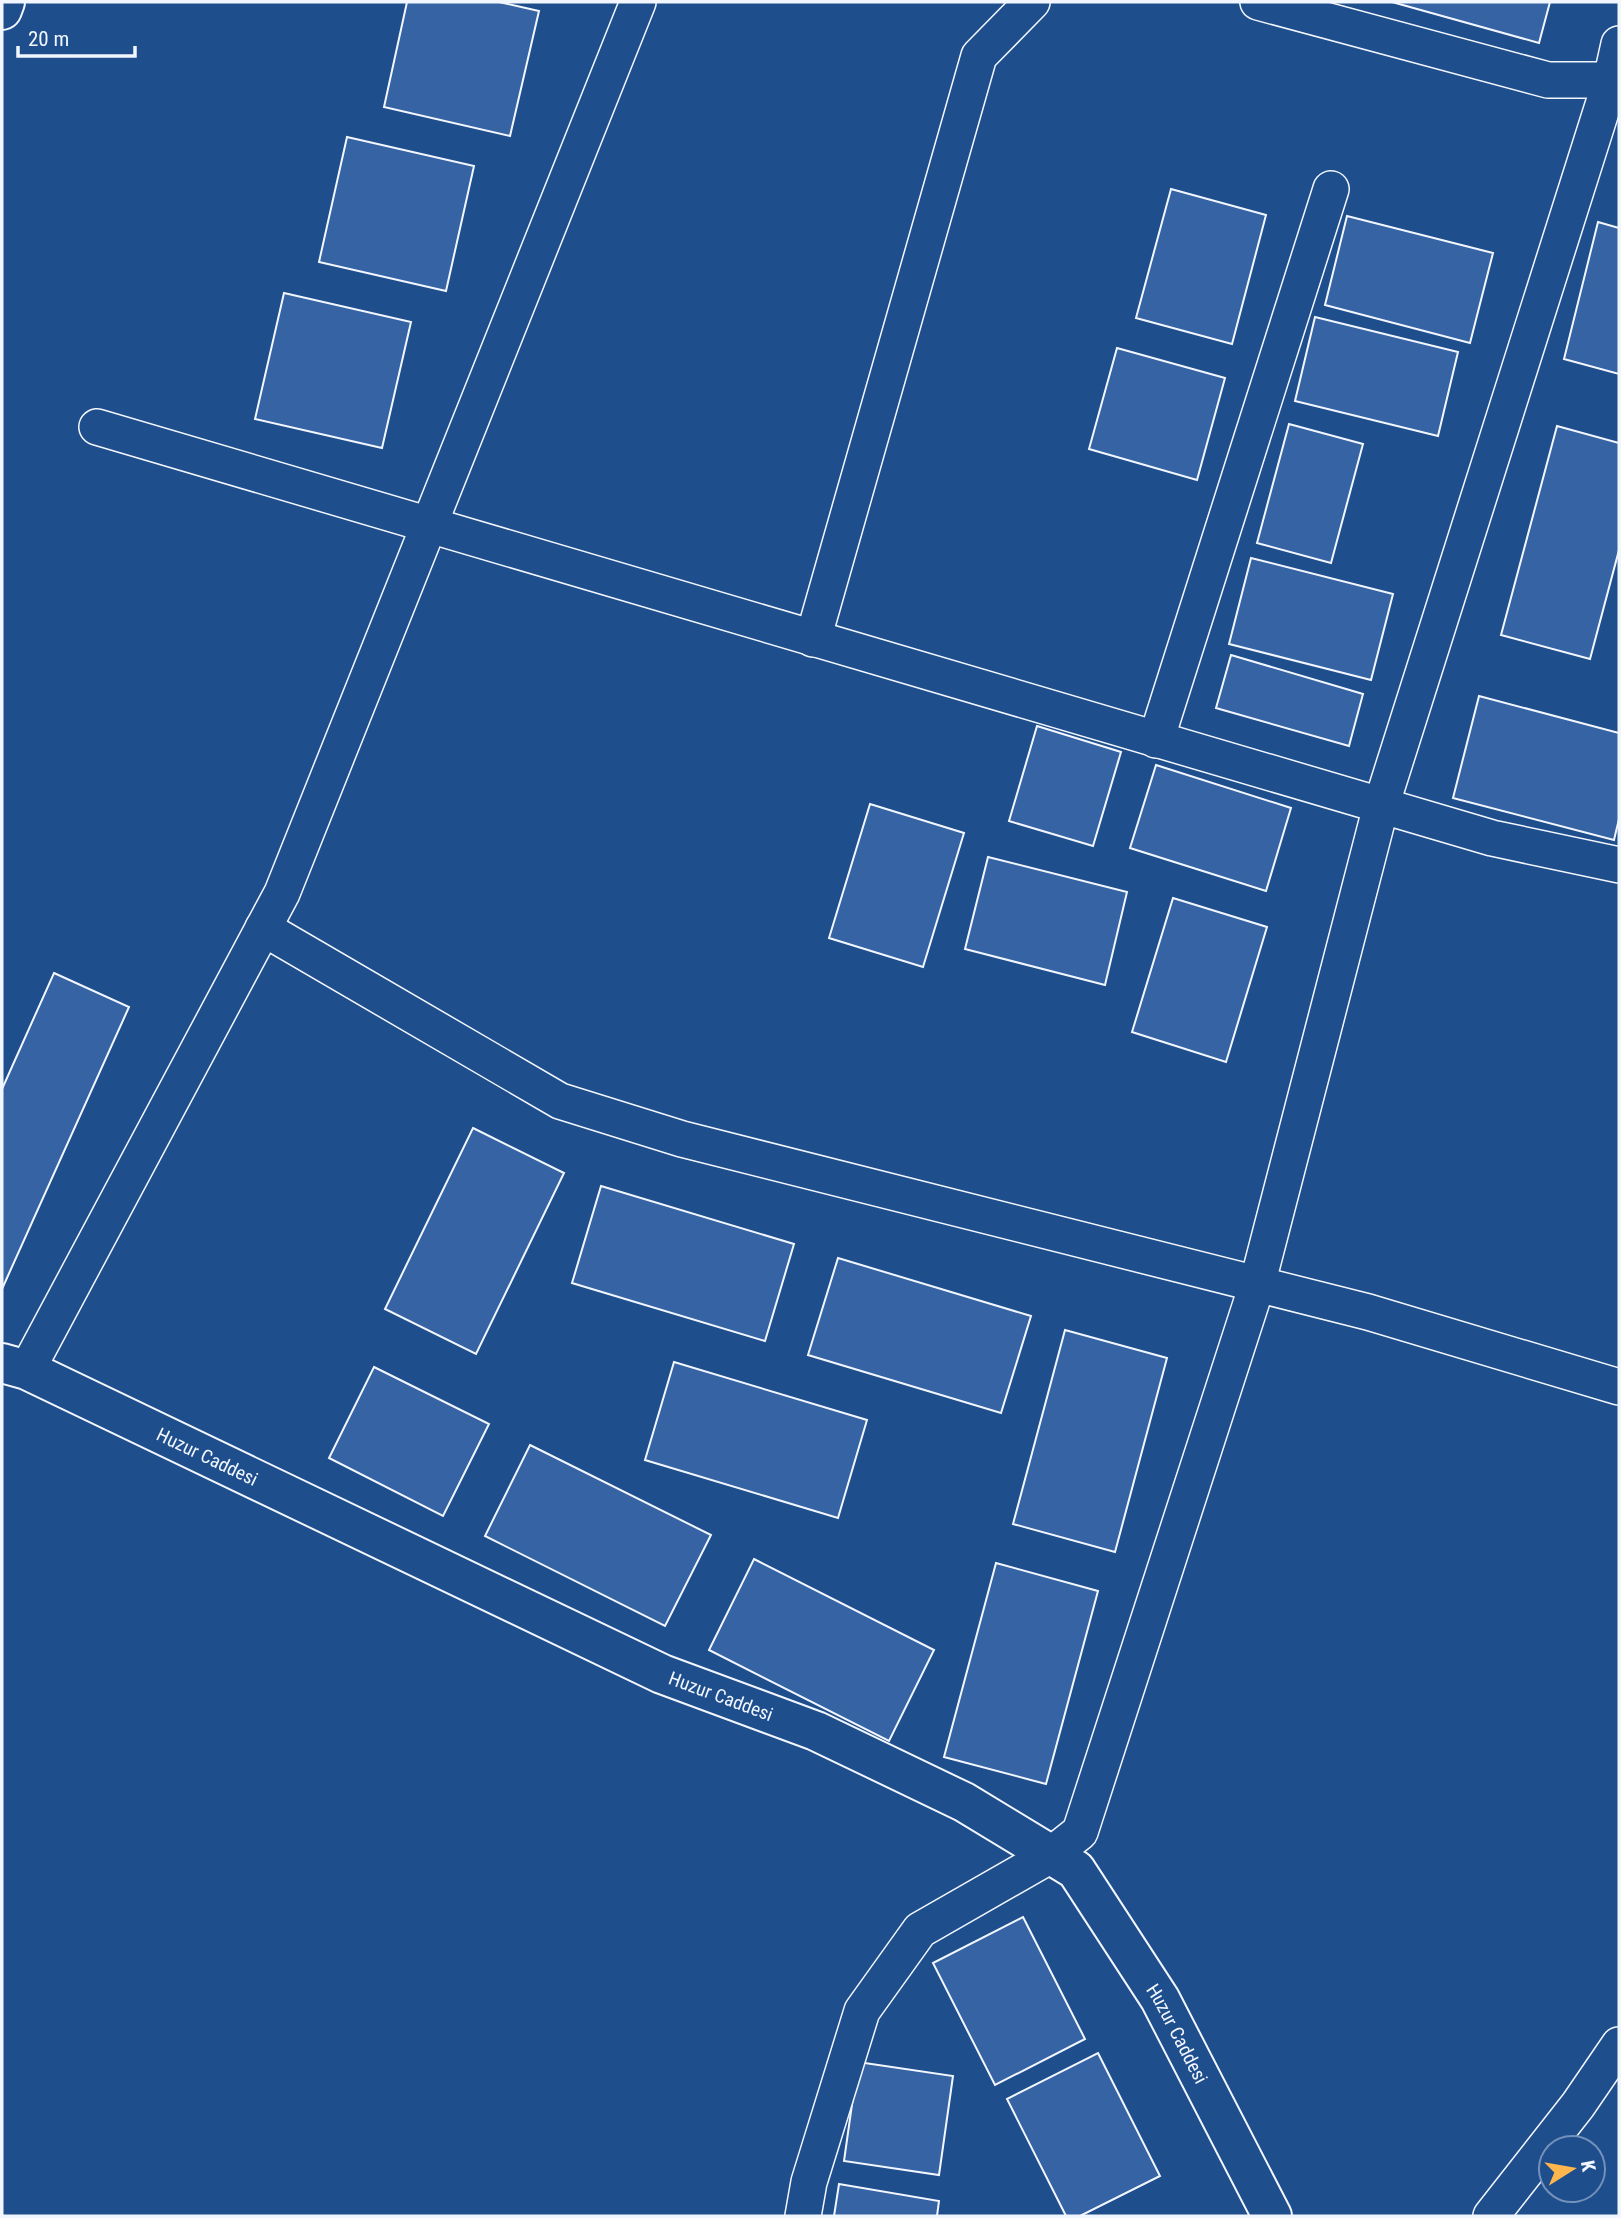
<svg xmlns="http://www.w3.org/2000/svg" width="1621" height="2218" font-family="'Roboto Condensed',sans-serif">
	<rect width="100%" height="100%" fill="#1f4e8c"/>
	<g fill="#3563a3" stroke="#f2f6ff" stroke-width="2">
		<path d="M407,2H499L539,11L510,136L384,107Z"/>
		<path d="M1392,2H1550L1539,43Z"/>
		<path d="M347,137L474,166L446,291L319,262Z"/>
		<path d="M1171,189L1266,215L1232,344L1136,318Z"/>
		<path d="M1347,216L1493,253L1470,343L1325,305Z"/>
		<path d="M1598,222L1619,228V374L1564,359Z"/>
		<path d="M284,293L411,322L382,448L255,419Z"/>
		<path d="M1315,317L1458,352L1438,436L1295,401Z"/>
		<path d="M1117,348L1225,378L1197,480L1089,449Z"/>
		<path d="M1289,424L1363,444L1331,563L1257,543Z"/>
		<path d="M1557,426L1619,443V550L1590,659L1501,635Z"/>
		<path d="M1251,558L1393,594L1371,680L1229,644Z"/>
		<path d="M1231,655L1363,694L1349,746L1216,708Z"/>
		<path d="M1479,696L1619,733V819L1614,840L1453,798Z"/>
		<path d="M1037,726L1121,752L1093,846L1009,821Z"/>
		<path d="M1156,765L1291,808L1266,891L1130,848Z"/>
		<path d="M870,804L964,833L923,967L829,938Z"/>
		<path d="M988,857L1127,892L1105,985L965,949Z"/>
		<path d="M1173,898L1267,927L1226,1062L1132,1032Z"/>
		<path d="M54,973L129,1007L2,1289V1089Z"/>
		<path d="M473,1128L564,1173L476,1354L385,1309Z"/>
		<path d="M601,1186L794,1244L765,1341L572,1283Z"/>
		<path d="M838,1258L1031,1316L1001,1413L808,1355Z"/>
		<path d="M1065,1330L1167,1358L1115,1552L1013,1524Z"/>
		<path d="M674,1362L867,1420L838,1518L645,1460Z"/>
		<path d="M374,1367L489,1424L443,1516L329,1458Z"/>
		<path d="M530,1445L711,1535L665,1626L485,1536Z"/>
		<path d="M754,1559L934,1650L889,1741L709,1650Z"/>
		<path d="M996,1563L1098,1591L1046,1784L944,1757Z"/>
		<path d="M1023,1917L1085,2039L995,2085L933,1963Z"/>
		<path d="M1098,2053L1160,2176L1080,2216H1066L1007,2099Z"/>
		<path d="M858,2062L953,2076L939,2175L844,2161Z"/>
		<path d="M839,2184L939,2201L937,2216H834Z"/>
	</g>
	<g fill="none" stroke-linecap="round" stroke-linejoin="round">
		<defs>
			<g id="minor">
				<path d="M1258,2L1548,80H1611L1619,76"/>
				<path d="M97,427L1492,838L1619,865"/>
				<path d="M813,639L979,56L1032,2"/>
				<path d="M1156,740L1331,189"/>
				<path d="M263,928L560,1101L682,1139L1368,1312L1619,1387"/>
				<path d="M27,1370L282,893L638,2"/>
				<path d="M803,2216L809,2182L862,2011L920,1930L1051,1855L1080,1832L1257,1285L1381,806L1611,80L1619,44"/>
				<path d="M1491,2216L1578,2105L1619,2045"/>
			</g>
			<g id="tertiary">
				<path id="s1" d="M2,1363L27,1370L662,1674L816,1731L964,1802L1076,1870L1160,1999L1272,2216"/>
			</g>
			<path id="trunk" d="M2,10L5,2"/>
		</defs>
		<use href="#minor" stroke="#f2f6ff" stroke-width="38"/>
		<use href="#tertiary" stroke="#f2f6ff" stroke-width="42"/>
		<use href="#trunk" stroke="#f2f6ff" stroke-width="42"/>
		<use href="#minor" stroke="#1f4e8c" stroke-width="35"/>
		<use href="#tertiary" stroke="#1f4e8c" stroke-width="38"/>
		<use href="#trunk" stroke="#1f4e8c" stroke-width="38"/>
	</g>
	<g text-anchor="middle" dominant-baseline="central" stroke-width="5" stroke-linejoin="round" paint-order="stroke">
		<g font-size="19" fill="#f2f6ff" stroke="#1f4e8c">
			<text stroke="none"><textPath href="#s1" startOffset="226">Huzur Caddesi</textPath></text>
			<text stroke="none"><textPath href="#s1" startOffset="793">Huzur Caddesi</textPath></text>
			<text stroke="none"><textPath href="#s1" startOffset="1382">Huzur Caddesi</textPath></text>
		</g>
	</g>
	<rect width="1621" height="2218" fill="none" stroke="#f2f6ff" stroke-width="7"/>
	<g transform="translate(1572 2169) rotate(79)"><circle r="33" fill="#1f4e8c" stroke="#7391ba" stroke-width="2"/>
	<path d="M0-5L12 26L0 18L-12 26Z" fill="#ffb74d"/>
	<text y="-10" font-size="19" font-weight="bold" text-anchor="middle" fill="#f2f6ff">K</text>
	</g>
	<path d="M18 46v10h117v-10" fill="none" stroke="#f2f6ff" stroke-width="3.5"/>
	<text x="28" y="46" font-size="21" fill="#f2f6ff" stroke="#1f4e8c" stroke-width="5" paint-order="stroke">20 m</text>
</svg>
